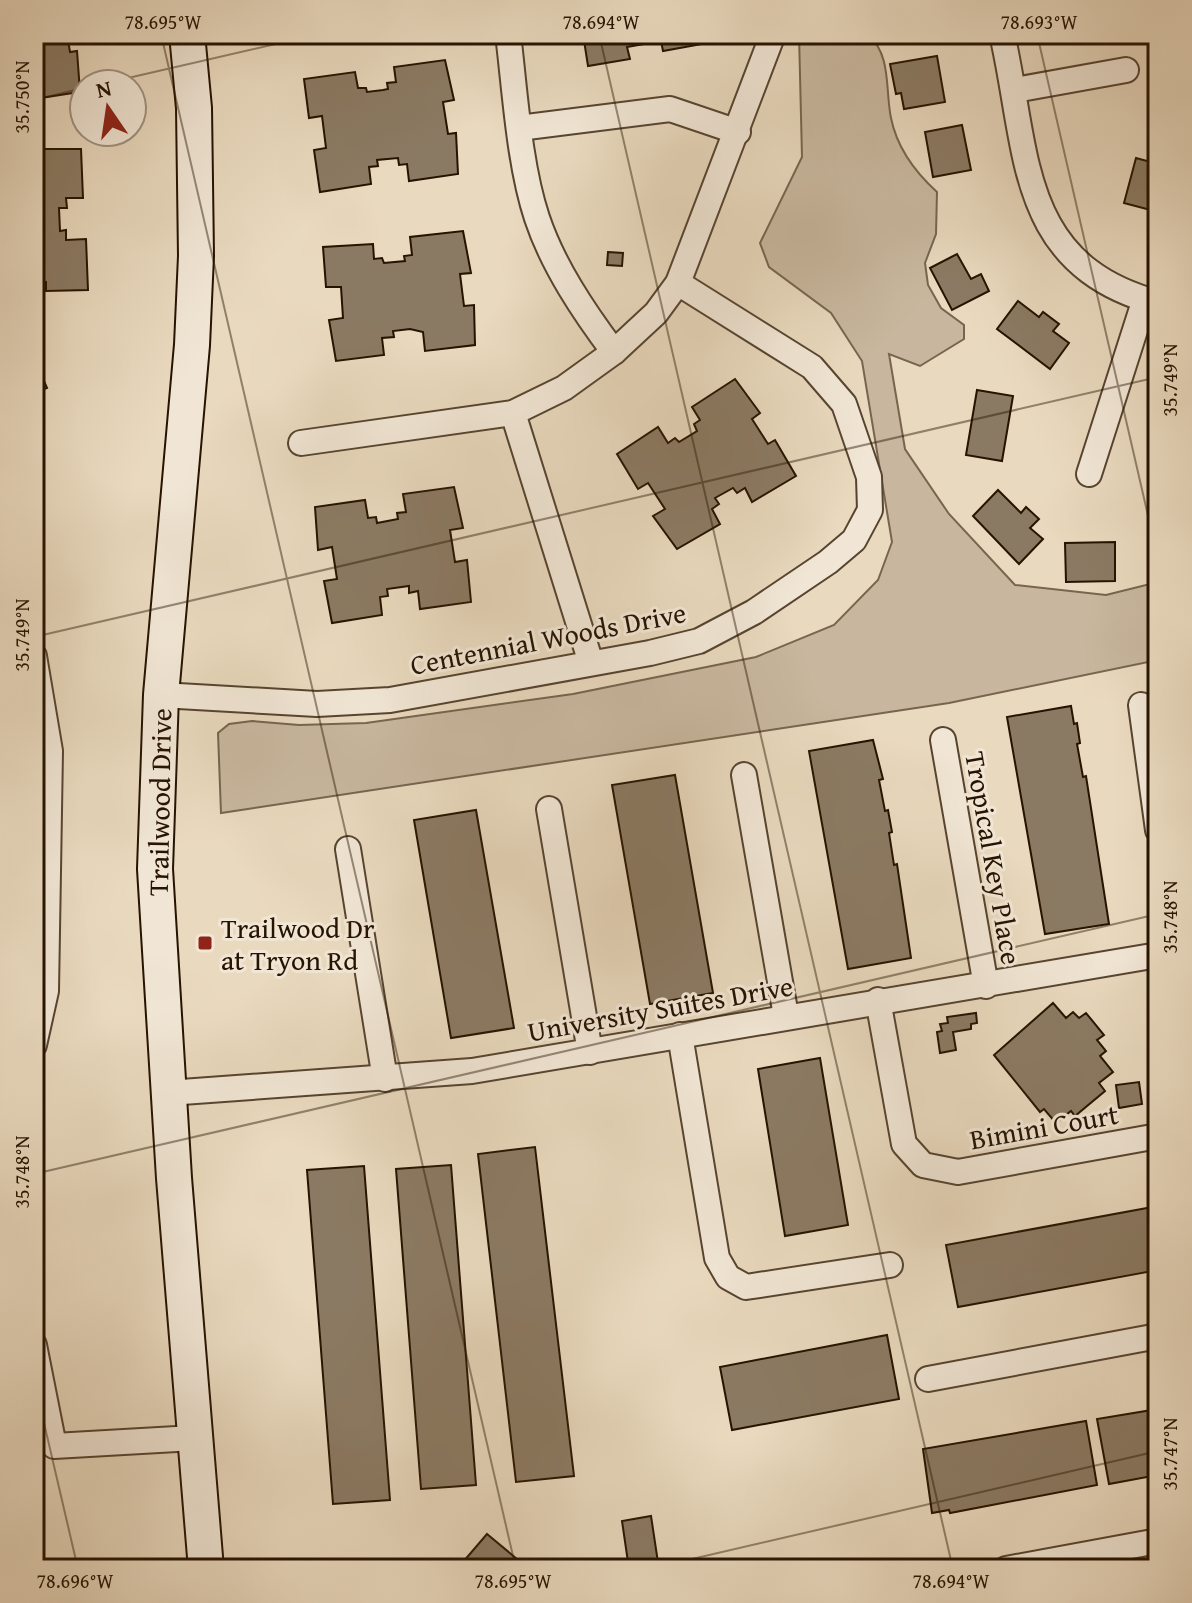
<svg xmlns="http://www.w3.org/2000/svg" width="1192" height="1603" font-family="'Gentium Book Plus',serif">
	<rect width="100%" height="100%" fill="#e9d9be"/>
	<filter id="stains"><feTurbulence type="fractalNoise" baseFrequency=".0025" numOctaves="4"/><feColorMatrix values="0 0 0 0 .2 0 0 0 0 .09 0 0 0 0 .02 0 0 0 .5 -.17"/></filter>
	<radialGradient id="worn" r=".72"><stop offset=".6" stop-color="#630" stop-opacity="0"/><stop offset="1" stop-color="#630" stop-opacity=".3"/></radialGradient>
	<path fill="#c8b79e" stroke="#77654f" stroke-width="2" d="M799,34H868C892,56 885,90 891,118C897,148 915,172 937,192L936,234L925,263L928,285L941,308L964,325V339L920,366L889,354L905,449L949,514L1015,585L1106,595L1158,582V660L949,703L221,813L218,733L229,724L252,721L299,725L366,723L573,694L756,657L834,625L878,580L892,542L862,361L831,313L769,267L760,243L802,157Z"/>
	<g fill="#8b7a63" stroke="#261300" stroke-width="2">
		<path d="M34,34H67L70,52L77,51L80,92L34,99Z"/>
		<path d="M583,34H701L702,44L663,51L661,41L627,47L630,59L588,66Z"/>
		<path d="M937,56L945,102L904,109L901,93L896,94L890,64Z"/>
		<path d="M445,60L454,100L443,102L448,134L456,133L458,174L409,181L407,164L399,165L398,158L377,160L378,166L369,167L371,184L320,192L314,150L326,148L322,116L309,118L304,79L355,72L358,88H366L367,92L383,90L388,89L387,83L396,82L394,67Z"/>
		<path d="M962,125L971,170L933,177L925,132Z"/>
		<path d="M35,149H81L83,198H66L67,208H59L60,231L66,230V240L86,239L88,290L46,291V282L34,283Z"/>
		<path d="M1136,158L1158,164V212L1124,203Z"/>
		<path d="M463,231L471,273L460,274L464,306L474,305L475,345L425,351L423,332L410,329L393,331L394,337L382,338L384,355L336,361L329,320L343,318L341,287H326L323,247L373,244L374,259L382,258L384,263L405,261L404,256L412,255L410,237Z"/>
		<path d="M608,252L623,253L622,266L607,265Z"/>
		<path d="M957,254L971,279L981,274L989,291L952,310L930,268Z"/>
		<path d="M1018,301L1039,317L1043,312L1059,324L1053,331L1069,343L1050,369L997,329Z"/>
		<path d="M41,374L47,388L34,393V376Z"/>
		<path d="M735,379L760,413L752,419L768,444L775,440L796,476L752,502L745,488L737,493L733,488L715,498L719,504L712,509L720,524L677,549L653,516L665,509L648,483L638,489L617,454L658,427L668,443L675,438L679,442L697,431L694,424L700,420L692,407Z"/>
		<path d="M977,390L1013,396L1002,461L966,455Z"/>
		<path d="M454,487L463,528L450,530L455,562L467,560L471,602L420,609L418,591L409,593V586L387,589L388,596L380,597L382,615L332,623L324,581L337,579L332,547L318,550L315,507L365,500L368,518L376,517L377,523L398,519L397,513L406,512L403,494Z"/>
		<path d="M998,490L1021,513L1026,507L1039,519L1030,528L1043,539L1019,564L973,516Z"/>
		<path d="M1115,542V581L1066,582L1065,543Z"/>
		<path d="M1071,706L1074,724L1077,723L1080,743L1077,744L1083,777L1086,776L1109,924L1045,934L1007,717Z"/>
		<path d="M873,740L883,779L879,780L885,811L888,810L892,832L889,833L894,865L897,864L911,958L848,969L809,751Z"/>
		<path d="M675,775L713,993L650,1004L612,785Z"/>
		<path d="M476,810L514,1028L451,1038L414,820Z"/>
		<path d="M1053,1003L1066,1018L1073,1012L1079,1018L1086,1013L1104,1035L1097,1040L1106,1051L1100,1056L1113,1072L1099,1083L1105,1091L1075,1116L1071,1111L1056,1123L1044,1109L1040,1112L994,1055Z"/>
		<path d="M976,1013L977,1023L971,1024V1029L953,1032L956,1050L940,1053L937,1032L942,1031L940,1024L948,1023L947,1017Z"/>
		<path d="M820,1058L848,1225L785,1236L758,1069Z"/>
		<path d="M1139,1082L1142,1104L1119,1108L1116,1085Z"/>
		<path d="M535,1147L574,1476L516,1482L478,1154Z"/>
		<path d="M451,1165L476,1485L421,1489L396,1169Z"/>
		<path d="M364,1166L390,1500L333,1504L307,1170Z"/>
		<path d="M1158,1206V1270L958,1307L946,1245Z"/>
		<path d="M887,1335L899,1399L732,1430L720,1367Z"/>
		<path d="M1158,1409V1475L1109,1484L1097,1419Z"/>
		<path d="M1086,1421L1097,1485L950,1513L949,1510L932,1513L923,1449Z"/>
		<path d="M651,1516L659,1569H629L622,1521Z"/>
		<path d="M487,1534L529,1569H457Z"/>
	</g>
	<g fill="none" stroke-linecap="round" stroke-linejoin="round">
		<defs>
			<g id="street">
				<path d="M508,34C515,91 519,164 537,218C553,266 584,312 614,352"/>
				<path d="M1002,34C1029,151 1016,265 1158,303"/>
				<path d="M1015,90L1126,70"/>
				<path d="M519,128L670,109L738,132"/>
				<path d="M513,413L591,663"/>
				<path d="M301,443L513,413L564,388L614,352L656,313L678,283L773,34"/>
				<path d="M1089,474L1145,299"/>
				<path d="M34,656L50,751L46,991L34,1045"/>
				<path d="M161,695L317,704L390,700L650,653L699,641L754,612L828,562L854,540L870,510L869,477L844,404L812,367L678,283"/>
				<path d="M1141,705L1158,830"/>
				<path d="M943,740L986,986"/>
				<path d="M744,775L786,1016"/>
				<path d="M549,809L590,1052"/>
				<path d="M348,849L385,1079"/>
				<path d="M878,1000L904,1144L923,1165L958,1172L1158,1136"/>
				<path d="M680,1035L717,1258L728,1277L746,1287L890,1265"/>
				<path d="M168,1093L472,1071L1158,955"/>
				<path d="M34,1345L54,1446L194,1438"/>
				<path d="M928,1379L1158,1336"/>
				<path d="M1006,1569L1158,1541"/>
			</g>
			<path id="secondary" d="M187,34L194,108L196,256L192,345L161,695L155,869L174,1178L206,1569"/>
		</defs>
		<use href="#street" stroke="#574430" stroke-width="28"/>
		<use href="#secondary" stroke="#261300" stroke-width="38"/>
		<use href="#street" stroke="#f1e6d5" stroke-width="24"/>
		<use href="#secondary" stroke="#f1e6d5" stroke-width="34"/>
	</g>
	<path fill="none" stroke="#261300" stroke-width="2" stroke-opacity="0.45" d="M161,34L516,1569M599,34L953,1569M1037,34L1158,559M102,84L319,34M34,100L84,88M34,637L1158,377M34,1174L1158,914M34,1380L78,1569M649,1569L1158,1451"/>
	<rect fill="#8f2418" stroke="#f1e6d5" stroke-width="3" x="197" y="935" width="16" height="16" rx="4"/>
	<g text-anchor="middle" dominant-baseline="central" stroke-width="6" stroke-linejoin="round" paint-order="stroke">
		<g font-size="28" fill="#261300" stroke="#f1e6d5">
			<text transform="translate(548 638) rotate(-11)">Centennial Woods Drive</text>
			<text transform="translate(159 802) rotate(-89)">Trailwood Drive</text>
			<text transform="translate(994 858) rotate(80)">Tropical Key Place</text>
			<text transform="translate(660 1008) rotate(-10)">University Suites Drive</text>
			<text transform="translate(1044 1126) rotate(-10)">Bimini Court</text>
		</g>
		<g font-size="28" fill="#261300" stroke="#f1e6d5" text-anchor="start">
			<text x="221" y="927">Trailwood Dr<tspan x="221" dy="32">at Tryon Rd</tspan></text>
		</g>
	</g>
	<rect width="1192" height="1603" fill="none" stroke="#e9d9be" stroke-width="88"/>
	<g transform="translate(108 108) rotate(347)"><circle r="38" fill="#f1e6d5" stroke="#a09280" stroke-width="2"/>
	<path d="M0-6L14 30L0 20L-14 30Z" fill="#8f2418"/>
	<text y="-12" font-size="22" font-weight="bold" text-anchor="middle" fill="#261300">N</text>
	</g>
	<rect x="44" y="44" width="1104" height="1515" fill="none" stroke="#261300" stroke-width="3"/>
	<g font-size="20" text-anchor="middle" fill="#261300">
		<text x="163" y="29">78.695°W</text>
		<text x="601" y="29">78.694°W</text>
		<text x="1039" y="29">78.693°W</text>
		<text transform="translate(22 97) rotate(-90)" y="7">35.750°N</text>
		<text transform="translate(1170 380) rotate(-90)" y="7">35.749°N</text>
		<text transform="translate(22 635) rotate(-90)" y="7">35.749°N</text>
		<text transform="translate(1170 917) rotate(-90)" y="7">35.748°N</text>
		<text transform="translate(22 1172) rotate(-90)" y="7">35.748°N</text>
		<text transform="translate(1170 1454) rotate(-90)" y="7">35.747°N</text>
		<text x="75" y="1588">78.696°W</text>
		<text x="513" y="1588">78.695°W</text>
		<text x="951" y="1588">78.694°W</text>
	</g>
	<rect width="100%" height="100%" filter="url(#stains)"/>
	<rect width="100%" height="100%" fill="url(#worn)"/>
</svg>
